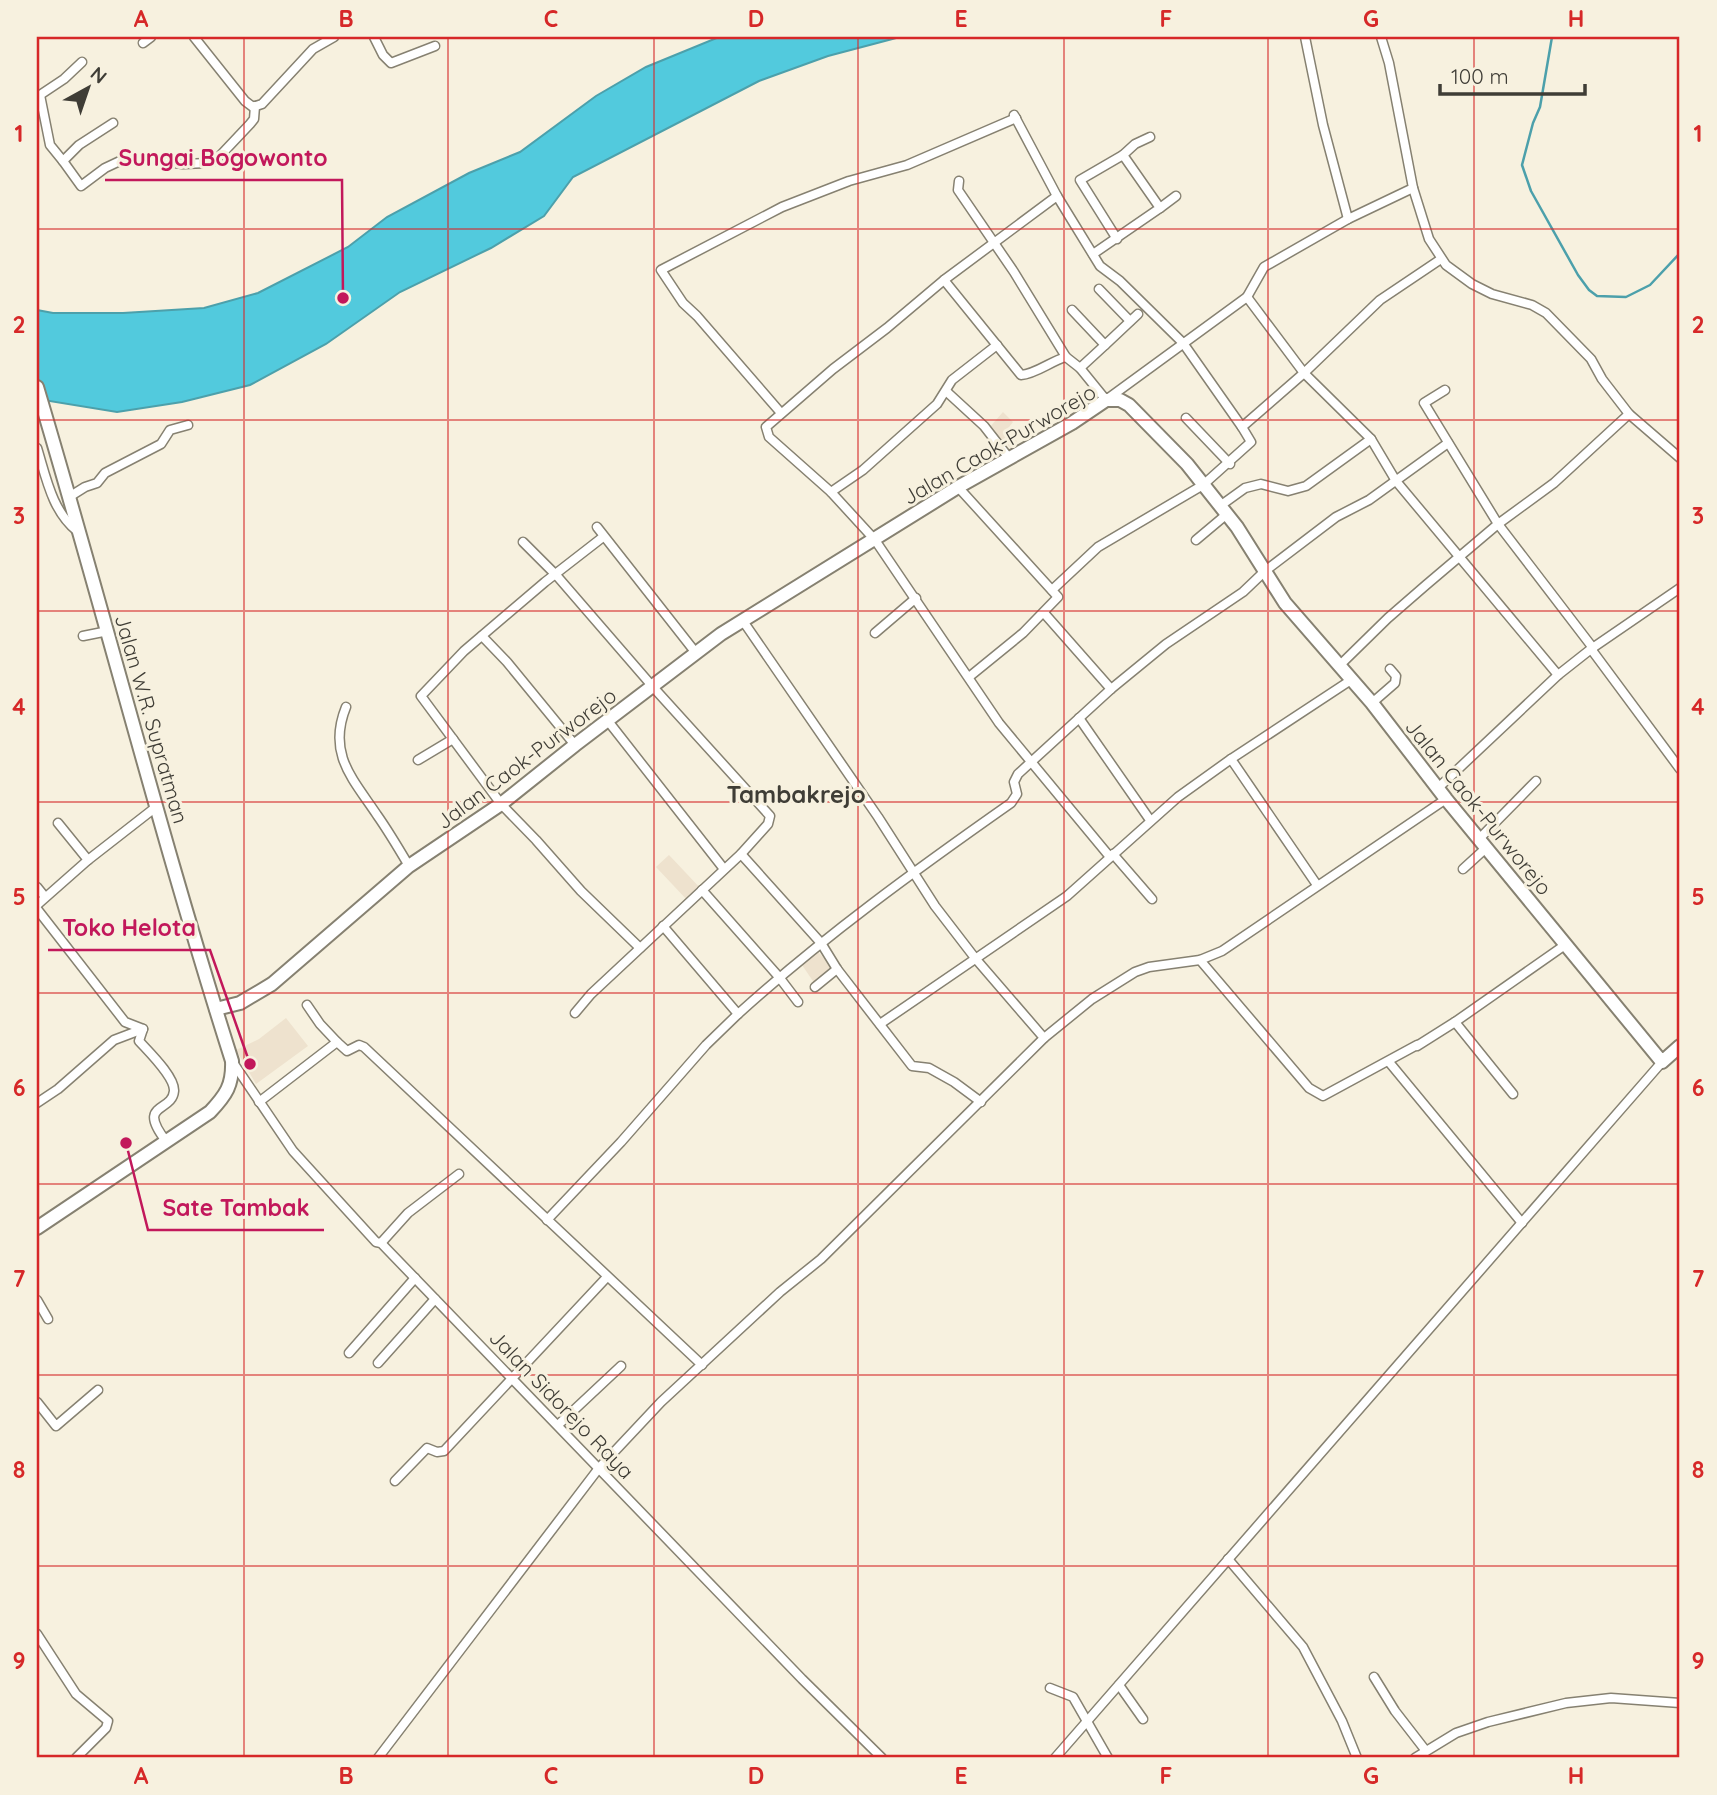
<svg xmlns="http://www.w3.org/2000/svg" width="1717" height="1795" font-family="Quicksand,sans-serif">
	<rect width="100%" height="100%" fill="#f7f1df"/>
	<g fill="#eee2ce">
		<path d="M1003,412L1013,422L1006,431L1017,441L1011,448L989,428Z"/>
		<path d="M669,855L702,890L689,902L656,867Z"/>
		<path d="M817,951L833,967L815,984L802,965Z"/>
		<path d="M286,1018L308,1046L256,1084L236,1050L259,1039Z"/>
	</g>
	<path fill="#52cadd" stroke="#4ca0ab" stroke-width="2" d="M719,37H900L828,56L759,81L573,177L544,216L491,248L400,292L326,344L250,385L182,402L117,412L37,399V310L53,313H123L204,308L258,293L348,247L387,217L469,173L520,152L596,96L646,67Z"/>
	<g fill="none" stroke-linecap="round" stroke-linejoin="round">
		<path stroke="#4ca0ab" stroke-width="2.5" d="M1552,37L1540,107L1533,123L1522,165L1531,191L1578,275L1589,290L1597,296L1626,297L1650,285L1680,253"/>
		<defs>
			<g id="street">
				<path d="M194,37L245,101L253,107L262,104L313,49L334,37"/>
				<path d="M374,37L383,55L391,63L435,46"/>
				<path d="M1305,37L1323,125L1348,219L1413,188L1389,63L1381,37"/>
				<path d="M143,43L151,37"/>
				<path d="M40,95L50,145L63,161"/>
				<path d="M37,97L64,79L82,62"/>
				<path d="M1014,115L1057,196"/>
				<path d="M113,123L79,145L63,161L81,186L105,168L122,160L134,158L183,164L208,163L216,160L250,124L254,119L255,106"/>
				<path d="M959,181L958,190L1014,272L1066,357L1080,368L1106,400L1247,297L1264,267L1348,219"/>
				<path d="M1413,188L1429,239L1446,265L1472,284L1492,294L1532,305L1546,313L1591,359L1602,379L1629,414L1680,458"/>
				<path d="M1160,208L1176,196"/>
				<path d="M1117,239L1080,180L1123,155"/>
				<path d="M1093,254L1160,208L1123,155L1135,144L1150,137"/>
				<path d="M944,280L1021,375C1036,374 1051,361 1066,357"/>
				<path d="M1099,289L1130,321"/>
				<path d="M1247,297L1304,373L1371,439L1396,481L1558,675"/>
				<path d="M1072,310L1105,345L1138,314"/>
				<path d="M1080,368L1105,345"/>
				<path d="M1445,390L1424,403L1498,524L1593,648"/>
				<path d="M947,392L984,426L1009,458"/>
				<path d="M781,413L697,316L683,303L661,270L782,207L849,181L907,165L1016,118"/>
				<path d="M1186,418L1230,464"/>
				<path d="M37,448C46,477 52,511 77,531"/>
				<path d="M958,487L1058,597L1023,633L969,677"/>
				<path d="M831,492L863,470L937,404L952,380L997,345"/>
				<path d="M69,497L85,487L97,483L105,473L161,444L170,430L188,425"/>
				<path d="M1220,506L1245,488L1261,484L1288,491L1306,486L1371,439"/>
				<path d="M597,527L696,653"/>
				<path d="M603,537L545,582L464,651L421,696L501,804L536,840L581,891L640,948"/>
				<path d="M1196,540L1227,514"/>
				<path d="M523,542L557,576L653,687L770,816L768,824L741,854L591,994L575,1013"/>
				<path d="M1052,590L1098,547L1203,485L1251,442L1242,427"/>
				<path d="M1044,613L1111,689"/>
				<path d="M875,633L916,598"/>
				<path d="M83,636L108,631"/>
				<path d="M482,636L507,662L575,745"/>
				<path d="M1591,649L1680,769"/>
				<path d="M1340,665L1388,618L1426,585L1498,524L1554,483L1629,414"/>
				<path d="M1372,703L1395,683L1396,676L1390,669"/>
				<path d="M346,707C327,754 353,779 377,815C389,832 399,849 409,866"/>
				<path d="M1079,718L1150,820"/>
				<path d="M608,721L724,869"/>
				<path d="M418,760L453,739"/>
				<path d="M1438,788L1558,675L1591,649L1680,588"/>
				<path d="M58,823L88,860"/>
				<path d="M1479,839L1536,781"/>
				<path d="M741,854L821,943L837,969L912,1066L929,1068L954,1082L981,1102"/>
				<path d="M1113,854L1152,899"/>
				<path d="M1110,857L999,723L875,540L831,492L769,437L766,427L833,369L887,328L944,280L1057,196L1100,266L1120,281L1183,343L1242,427L1304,373L1380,300L1441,259"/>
				<path d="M1463,869L1486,848"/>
				<path d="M1317,885L1231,759L1351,680"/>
				<path d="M37,887L45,897"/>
				<path d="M702,890L779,977L798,1002"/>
				<path d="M37,905L88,860L156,807"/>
				<path d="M37,909L125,1022L143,1029L139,1041C149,1052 175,1077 174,1091C172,1113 136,1102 166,1141"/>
				<path d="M663,926L738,1014C823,937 917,869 1011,803L1017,794L1014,782L1018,774L1111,689L1166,644L1243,592L1265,571L1336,517L1369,500L1448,443"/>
				<path d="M1200,960L1309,1088L1323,1096L1417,1045"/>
				<path d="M815,987L837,969"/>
				<path d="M1455,1022L1513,1094"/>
				<path d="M880,1024L1067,896L1178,797L1231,759"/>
				<path d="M1044,1038L1092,999L1135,972L1149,967L1200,960L1222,951L1446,799"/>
				<path d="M337,1042L347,1051L359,1045L364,1047L702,1365"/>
				<path d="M1417,1046L1455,1022L1565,945"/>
				<path d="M1389,1062L1522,1223"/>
				<path d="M234,1064L293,1151L376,1242L381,1243L802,1679L882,1758"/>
				<path d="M259,1102L337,1042L320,1024L307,1005"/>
				<path d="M37,1103L58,1089L114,1040L143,1029"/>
				<path d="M547,1220L621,1142L706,1045L738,1014"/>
				<path d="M381,1243L408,1213L459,1174"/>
				<path d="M37,1300L48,1319"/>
				<path d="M349,1353L415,1278"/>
				<path d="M378,1363L435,1299"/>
				<path d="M37,1402L56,1426L98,1390"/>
				<path d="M558,1425L621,1366"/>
				<path d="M395,1481L427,1448L437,1452L444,1451L607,1277"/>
				<path d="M1228,1559L1303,1647L1342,1721L1357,1758"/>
				<path d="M37,1634L76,1694L108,1721L106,1728L76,1758"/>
				<path d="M1374,1677L1395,1711L1426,1751"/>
				<path d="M1119,1685L1143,1719"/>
				<path d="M1050,1688L1073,1697L1108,1758"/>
				<path d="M378,1758L599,1468L661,1402L780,1292L821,1259L1044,1038L975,958L935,906L878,817L743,621"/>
				<path d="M1055,1758L1662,1062"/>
				<path d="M1415,1758L1456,1733L1488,1722L1566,1703L1611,1698L1680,1703"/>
			</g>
			<path id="secondary" d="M216,1009L240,1003L272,984L409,866L501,804L575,745L721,634L958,487L1072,423L1106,400H1120L1129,405L1187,464L1237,527L1285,603L1372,703L1446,799L1662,1062L1680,1046"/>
			<path id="primary" d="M37,387C104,611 161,838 232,1061C233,1085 226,1095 210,1112L37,1228"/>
		</defs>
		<use href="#street" stroke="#868171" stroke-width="11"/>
		<use href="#secondary" stroke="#868171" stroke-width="16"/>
		<use href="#primary" stroke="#868171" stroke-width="16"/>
		<use href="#street" stroke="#fff" stroke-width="8"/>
		<use href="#secondary" stroke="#fff" stroke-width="12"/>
		<use href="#primary" stroke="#fff" stroke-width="12"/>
	</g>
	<path fill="none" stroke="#d62828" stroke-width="2" stroke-opacity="0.55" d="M244,37V1758M448,37V1758M654,37V1758M858,37V1758M1064,37V1758M1268,37V1758M1474,37V1758M37,229H1680M37,420H1680M37,611H1680M37,802H1680M37,993H1680M37,1184H1680M37,1375H1680M37,1566H1680"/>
	<g text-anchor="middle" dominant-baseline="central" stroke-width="6" stroke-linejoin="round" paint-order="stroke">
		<g font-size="21" fill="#3f3d36" stroke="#f7f1df">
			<text transform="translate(999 444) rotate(-30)">Jalan Caok-Purworejo</text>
			<text transform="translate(152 719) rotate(74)">Jalan W.R. Supratman</text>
			<text transform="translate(526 758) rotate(-37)">Jalan Caok-Purworejo</text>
			<text transform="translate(1479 807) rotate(51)">Jalan Caok-Purworejo</text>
			<text transform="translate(562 1404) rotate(46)">Jalan Sidorejo Raya</text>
		</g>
		<g font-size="24" font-weight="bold" fill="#3f3d36" stroke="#f7f1df">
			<text x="796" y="794">Tambakrejo</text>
		</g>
	</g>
	<path fill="none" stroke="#c2185b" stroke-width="2.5" d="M343 298L342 180H105M250 1064L210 950H48M126 1143L148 1230H324"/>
	<g fill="#c2185b" stroke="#f7f1df" stroke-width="2.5">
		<circle cx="343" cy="298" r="7"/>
		<circle cx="250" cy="1064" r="7"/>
		<circle cx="126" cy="1143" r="7"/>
	</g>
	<g font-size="23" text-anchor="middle" font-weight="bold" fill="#c2185b" stroke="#f7f1df" stroke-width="6" stroke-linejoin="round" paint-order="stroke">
		<text x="223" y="166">Sungai Bogowonto</text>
		<text x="129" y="936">Toko Helota</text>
		<text x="236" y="1216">Sate Tambak</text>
	</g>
	<rect width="1717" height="1795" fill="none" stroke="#f7f1df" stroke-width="77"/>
	<g transform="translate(88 88) rotate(40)" stroke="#f7f1df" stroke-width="5" paint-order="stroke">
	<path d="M0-5L12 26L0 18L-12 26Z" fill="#3f3d36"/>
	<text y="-10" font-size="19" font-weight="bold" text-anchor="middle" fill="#3f3d36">N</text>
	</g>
	<path d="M1440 84v10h145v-10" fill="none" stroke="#3f3d36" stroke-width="3.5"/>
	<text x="1451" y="84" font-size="21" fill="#3f3d36" stroke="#f7f1df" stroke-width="5" paint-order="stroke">100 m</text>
	<rect x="38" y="38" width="1640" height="1718" fill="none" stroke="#d62828" stroke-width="2.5"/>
	<g font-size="23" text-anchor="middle" font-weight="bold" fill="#d62828">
		<text x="141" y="27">A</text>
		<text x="346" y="27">B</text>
		<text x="551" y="27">C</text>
		<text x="756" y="27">D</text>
		<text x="961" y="27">E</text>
		<text x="1166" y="27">F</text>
		<text x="1371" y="27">G</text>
		<text x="1576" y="27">H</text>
		<text x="19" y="142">1</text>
		<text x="1698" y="142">1</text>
		<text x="19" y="333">2</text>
		<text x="1698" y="333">2</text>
		<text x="19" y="524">3</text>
		<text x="1698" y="524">3</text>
		<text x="19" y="715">4</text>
		<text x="1698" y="715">4</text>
		<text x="19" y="905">5</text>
		<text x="1698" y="905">5</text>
		<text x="19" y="1096">6</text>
		<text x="1698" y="1096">6</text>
		<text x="19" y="1287">7</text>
		<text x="1698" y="1287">7</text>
		<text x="19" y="1478">8</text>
		<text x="1698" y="1478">8</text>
		<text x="19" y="1669">9</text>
		<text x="1698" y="1669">9</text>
		<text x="141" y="1784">A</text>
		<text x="346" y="1784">B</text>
		<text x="551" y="1784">C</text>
		<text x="756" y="1784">D</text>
		<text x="961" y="1784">E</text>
		<text x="1166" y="1784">F</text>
		<text x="1371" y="1784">G</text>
		<text x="1576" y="1784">H</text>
	</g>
</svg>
